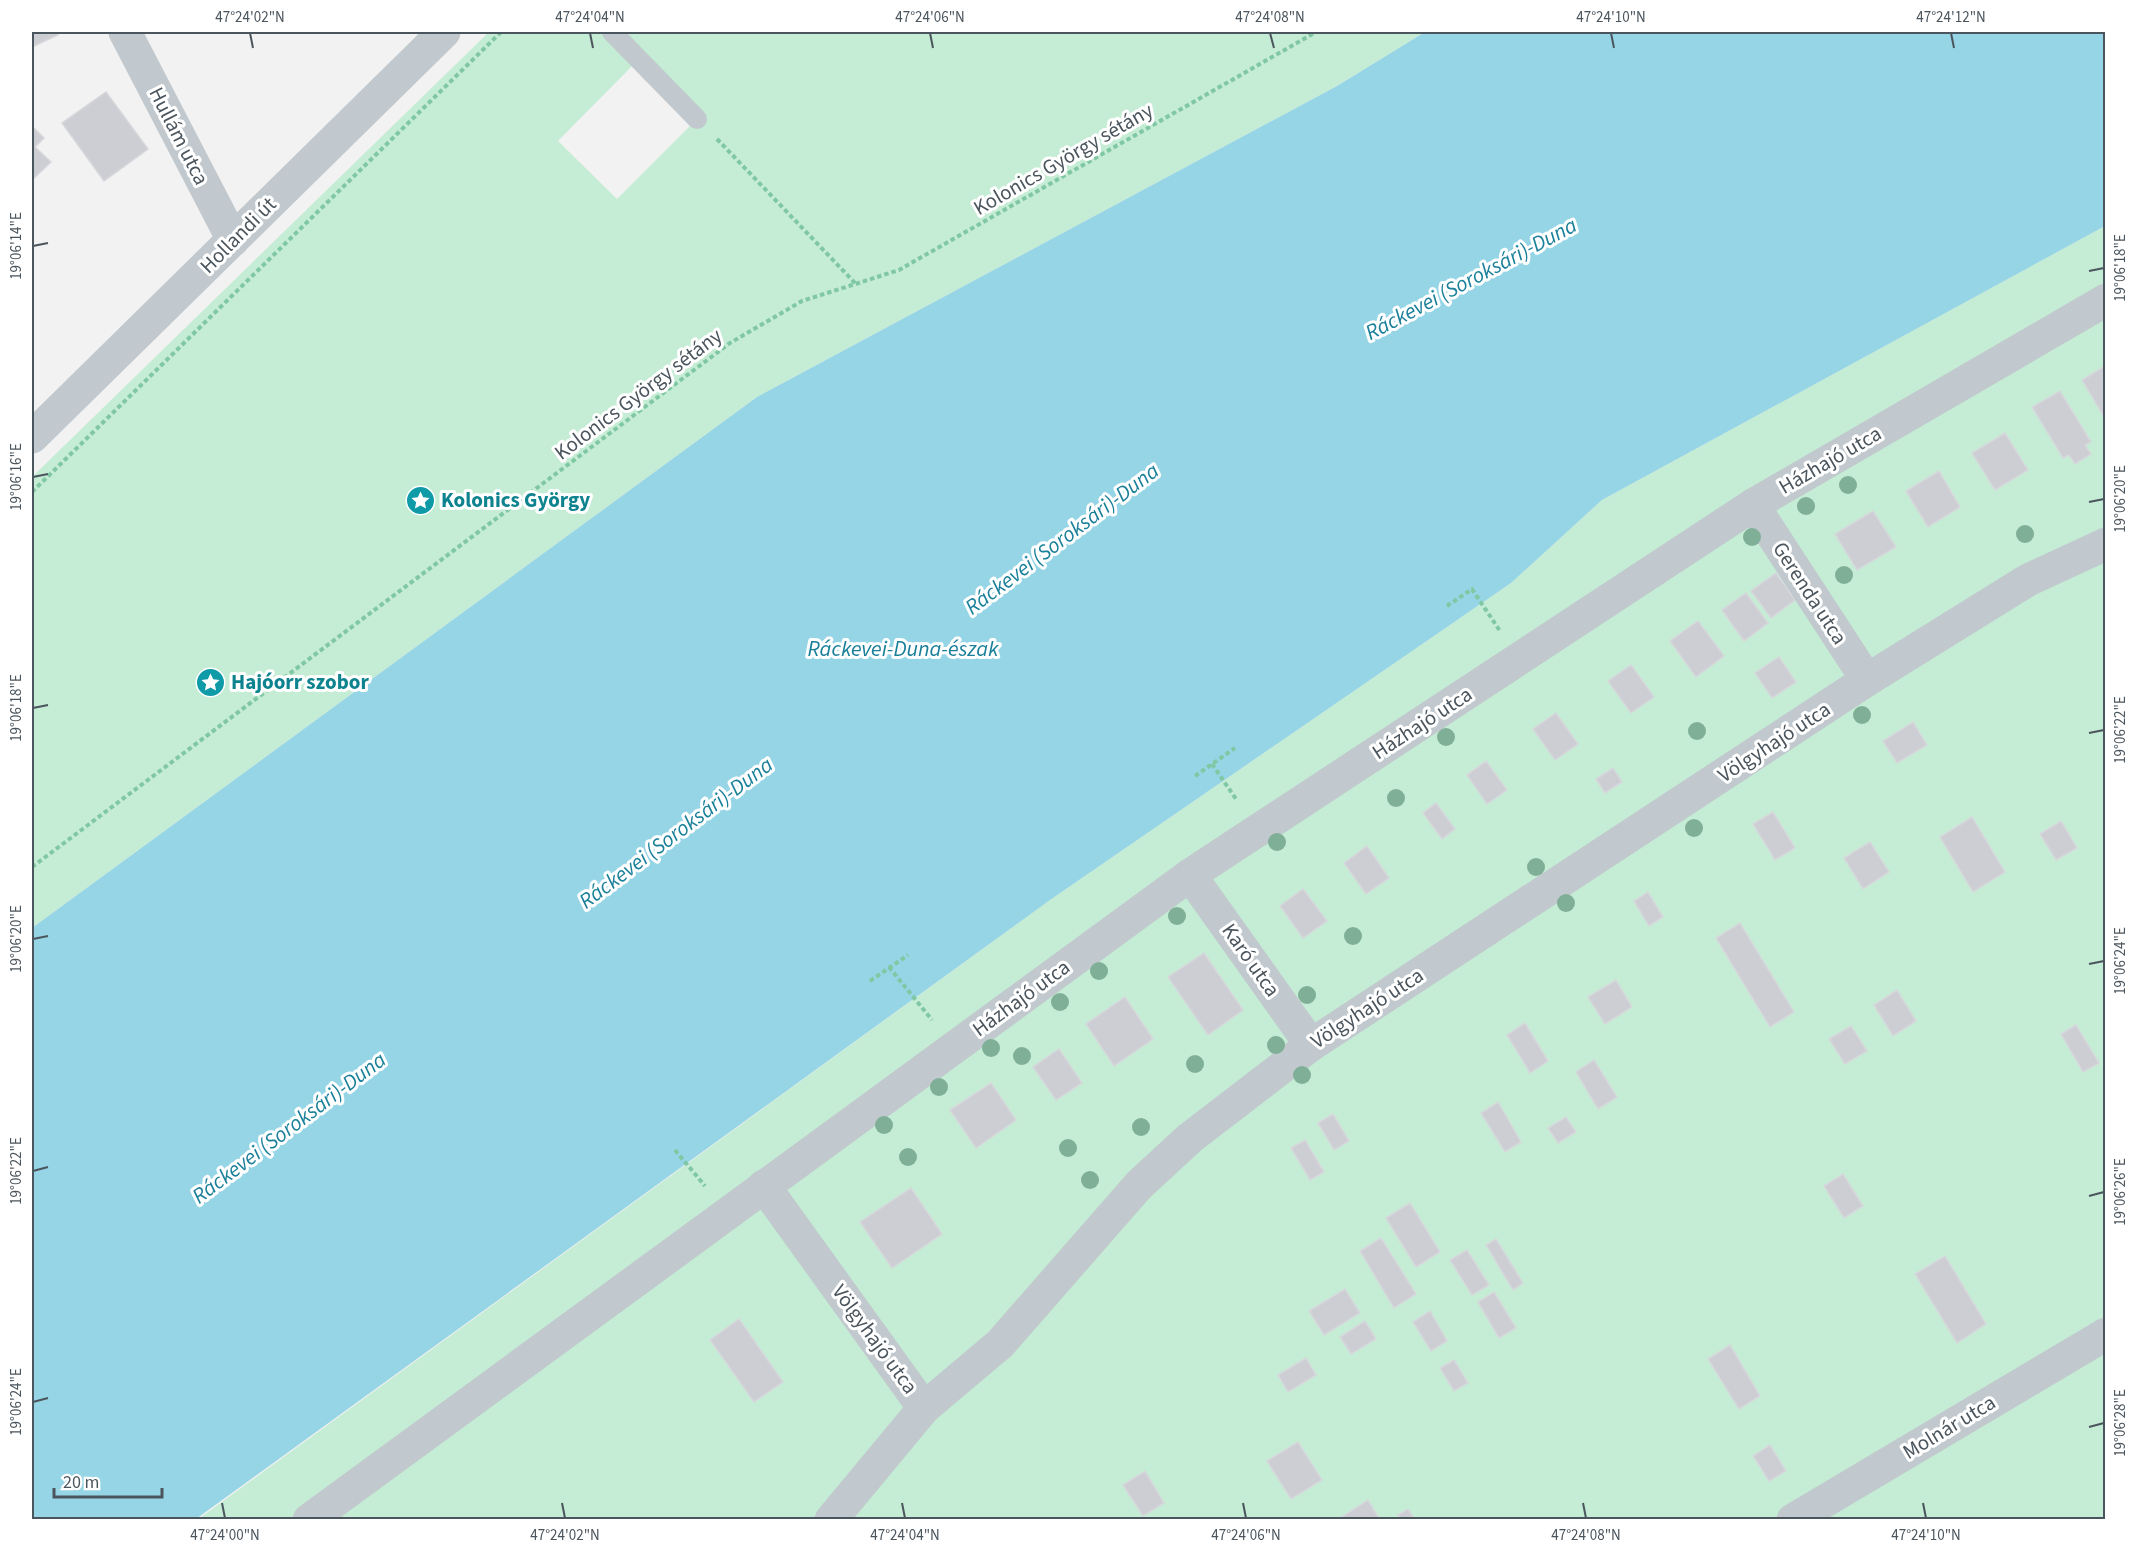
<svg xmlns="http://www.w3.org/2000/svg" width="2137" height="1551" font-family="'Source Sans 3',sans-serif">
	<rect width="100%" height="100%" fill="#f3f2f2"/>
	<g fill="#c5ecd4" fill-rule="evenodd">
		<path d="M489,32H1425L1337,86L757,397L32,928V477ZM633,65L692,124L617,199L558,141Z"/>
		<path d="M2105,226V1519L197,1520L1050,900L1511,583L1602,500Z"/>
	</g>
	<path fill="#96d5e5" d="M1425,32H2105V226L1602,500L1511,583L1050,900L196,1519H32V928L757,397L1337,86Z"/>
	<g fill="#ccced3" stroke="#d6d8dc" stroke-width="1.5">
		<path d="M32,32H56L58,35L32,47Z"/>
		<path d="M106,92L148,149L104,181L62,123Z"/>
		<path d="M32,126L44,138L35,147L51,162L32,180Z"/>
		<path d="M2105,366H2106V420L2082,380Z"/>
		<path d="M2060,391L2091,442L2085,445L2091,454L2075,464L2069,455L2063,458L2032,407Z"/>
		<path d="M2005,433L2028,470L1995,490L1972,453Z"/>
		<path d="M1939,471L1960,507L1928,527L1906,491Z"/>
		<path d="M1873,511L1896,547L1857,570L1835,534Z"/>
		<path d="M1776,573L1795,600L1771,618L1751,591Z"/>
		<path d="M1746,593L1768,623L1744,641L1722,610Z"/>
		<path d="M1698,621L1724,656L1696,677L1670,641Z"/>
		<path d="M1779,657L1796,682L1772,698L1755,673Z"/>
		<path d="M1631,665L1654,697L1631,713L1608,681Z"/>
		<path d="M1556,713L1578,744L1555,760L1533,729Z"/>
		<path d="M1913,722L1927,745L1897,763L1883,741Z"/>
		<path d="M1486,761L1507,790L1487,804L1467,775Z"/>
		<path d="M1613,768L1622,782L1605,793L1596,779Z"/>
		<path d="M1436,803L1455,829L1442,839L1423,813Z"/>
		<path d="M1773,812L1795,848L1775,860L1753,824Z"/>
		<path d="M1972,817L2005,872L1973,892L1940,837Z"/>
		<path d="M2061,821L2077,848L2056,860L2040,834Z"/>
		<path d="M1870,842L1889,872L1863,889L1844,858Z"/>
		<path d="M1367,846L1389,878L1366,894L1344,863Z"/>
		<path d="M1303,889L1327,921L1303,938L1280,906Z"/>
		<path d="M1648,892L1663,917L1649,926L1634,901Z"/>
		<path d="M1740,923L1794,1012L1770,1027L1716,938Z"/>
		<path d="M1204,953L1243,1010L1208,1035L1168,977Z"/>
		<path d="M1616,980L1632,1007L1605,1024L1588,997Z"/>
		<path d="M1897,990L1916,1021L1893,1036L1874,1005Z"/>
		<path d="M1125,997L1153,1039L1114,1066L1086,1024Z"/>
		<path d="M1525,1023L1548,1061L1530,1073L1507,1035Z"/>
		<path d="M2076,1025L2099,1063L2083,1072L2061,1034Z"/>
		<path d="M1851,1026L1867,1051L1845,1064L1829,1039Z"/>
		<path d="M1059,1049L1082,1083L1056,1100L1033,1067Z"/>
		<path d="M1594,1060L1617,1097L1598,1109L1576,1072Z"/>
		<path d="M991,1083L1016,1120L976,1148L950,1110Z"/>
		<path d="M1498,1102L1521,1142L1505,1152L1481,1113Z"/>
		<path d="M1333,1114L1349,1141L1334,1150L1318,1123Z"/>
		<path d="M1566,1117L1576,1132L1558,1143L1548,1128Z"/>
		<path d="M1305,1140L1324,1172L1310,1180L1291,1148Z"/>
		<path d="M1843,1174L1863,1206L1844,1218L1824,1186Z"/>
		<path d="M911,1188L942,1234L892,1268L860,1222Z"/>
		<path d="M1410,1203L1440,1252L1416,1267L1386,1218Z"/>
		<path d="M1381,1238L1416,1294L1394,1308L1360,1251Z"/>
		<path d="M1496,1239L1523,1283L1513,1290L1486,1245Z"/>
		<path d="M1467,1250L1489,1285L1472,1295L1450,1260Z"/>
		<path d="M1945,1256L1986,1324L1957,1343L1915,1274Z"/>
		<path d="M1345,1289L1360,1313L1324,1335L1309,1311Z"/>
		<path d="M1494,1292L1516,1328L1499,1338L1478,1302Z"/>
		<path d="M1430,1311L1447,1341L1431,1351L1413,1322Z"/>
		<path d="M739,1319L783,1382L754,1402L710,1340Z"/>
		<path d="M1365,1321L1376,1339L1351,1354L1340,1337Z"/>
		<path d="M1730,1345L1760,1396L1739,1409L1708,1359Z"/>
		<path d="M1306,1358L1316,1375L1288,1392L1278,1375Z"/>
		<path d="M1454,1360L1468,1383L1454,1391L1440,1368Z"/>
		<path d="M1298,1442L1322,1480L1291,1499L1267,1461Z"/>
		<path d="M1770,1445L1786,1471L1769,1481L1753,1456Z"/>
		<path d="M1145,1471L1164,1503L1143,1516L1123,1485Z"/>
		<path d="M1368,1500L1380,1520H1337Z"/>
		<path d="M1408,1509L1415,1520H1401L1398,1515Z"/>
	</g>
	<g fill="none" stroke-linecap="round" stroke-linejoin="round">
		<g stroke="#80c7a4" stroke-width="4" stroke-dasharray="4.5 3" stroke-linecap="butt">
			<path d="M717,139L856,284"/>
			<path d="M32,492L501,32"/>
			<path d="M1447,606L1472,589L1500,631"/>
			<path d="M1212,764L1236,799"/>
			<path d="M1195,776L1235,748"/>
			<path d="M32,867L730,343L802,301L899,270L1316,32"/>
			<path d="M889,967L932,1020"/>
			<path d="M870,981L908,955"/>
			<path d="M675,1150L705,1186"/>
		</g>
		<path stroke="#c1c9ce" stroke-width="20" d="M612,32L697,119"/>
		<g stroke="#c1c9ce" stroke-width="33">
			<path d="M125,32L233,240"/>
			<path d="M1753,505L1867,680"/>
			<path d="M1190,875L1311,1045"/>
			<path d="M764,1186L924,1408L1000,1344L1139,1185L1190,1138L1311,1045L1867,680L2028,580L2106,544"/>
			<path d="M309,1520L1190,875L1753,505L2106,300"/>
			<path d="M831,1520L924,1408"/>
			<path d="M1793,1520L2106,1334"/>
		</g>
		<path stroke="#c1c9ce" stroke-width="33" d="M32,437L444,32"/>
	</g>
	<g fill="#80af97">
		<circle cx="1848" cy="485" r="9"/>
		<circle cx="1806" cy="506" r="9"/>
		<circle cx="2025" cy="534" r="9"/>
		<circle cx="1752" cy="537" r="9"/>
		<circle cx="1844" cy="575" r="9"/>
		<circle cx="1862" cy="715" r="9"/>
		<circle cx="1697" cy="731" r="9"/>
		<circle cx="1446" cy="737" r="9"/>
		<circle cx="1396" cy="798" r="9"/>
		<circle cx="1694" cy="828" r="9"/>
		<circle cx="1277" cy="842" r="9"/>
		<circle cx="1536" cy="867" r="9"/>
		<circle cx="1566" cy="903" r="9"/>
		<circle cx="1177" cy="916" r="9"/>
		<circle cx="1353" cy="936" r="9"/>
		<circle cx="1099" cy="971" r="9"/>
		<circle cx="1307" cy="995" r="9"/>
		<circle cx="1060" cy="1002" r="9"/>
		<circle cx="1276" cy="1045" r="9"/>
		<circle cx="991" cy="1048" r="9"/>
		<circle cx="1022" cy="1056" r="9"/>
		<circle cx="1195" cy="1064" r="9"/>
		<circle cx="1302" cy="1075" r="9"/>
		<circle cx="939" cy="1087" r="9"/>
		<circle cx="884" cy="1125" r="9"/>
		<circle cx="1141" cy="1127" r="9"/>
		<circle cx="1068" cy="1148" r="9"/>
		<circle cx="908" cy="1157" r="9"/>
		<circle cx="1090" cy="1180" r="9"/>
	</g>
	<path fill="none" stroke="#4b555d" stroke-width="2" d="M250,33L253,48M590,33L593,48M930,33L933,48M1270,33L1274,48M1611,33L1614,48M1951,33L1954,48M33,246L48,243M2089,271L2104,268M33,477L48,474M2089,502L2104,499M33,708L48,705M2089,733L2104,730M33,939L48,936M2089,964L2104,961M33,1171L48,1167M2089,1196L2104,1192M33,1402L48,1398M2089,1427L2104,1423M222,1503L225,1518M562,1503L565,1518M902,1503L905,1518M1243,1503L1246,1518M1583,1503L1586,1518M1923,1503L1926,1518"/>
	<defs>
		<symbol id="sight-disc" viewBox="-11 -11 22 22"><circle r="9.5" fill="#0f9aa8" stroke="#fff"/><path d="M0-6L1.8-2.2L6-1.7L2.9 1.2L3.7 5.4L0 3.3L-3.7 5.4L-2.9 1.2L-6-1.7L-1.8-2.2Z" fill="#fff"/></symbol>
	</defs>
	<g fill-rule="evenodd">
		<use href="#sight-disc" x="404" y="484" width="33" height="33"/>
		<use href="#sight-disc" x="194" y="666" width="33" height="33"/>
	</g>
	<g text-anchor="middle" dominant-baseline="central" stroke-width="6" stroke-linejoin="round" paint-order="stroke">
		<g font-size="21" fill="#4b555d" stroke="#fff">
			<text transform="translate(179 136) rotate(63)">Hullám utca</text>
			<text transform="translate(1063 159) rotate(-30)">Kolonics György sétány</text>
			<text transform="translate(238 235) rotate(-45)">Hollandi út</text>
			<text transform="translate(638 394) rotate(-37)">Kolonics György sétány</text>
			<text transform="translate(1830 460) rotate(-30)">Házhajó utca</text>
			<text transform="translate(1810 593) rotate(57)">Gerenda utca</text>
			<text transform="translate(1422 723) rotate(-33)">Házhajó utca</text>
			<text transform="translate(1774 742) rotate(-33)">Völgyhajó utca</text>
			<text transform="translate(1251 960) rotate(55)">Karó utca</text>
			<text transform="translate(1021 998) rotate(-36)">Házhajó utca</text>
			<text transform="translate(1367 1008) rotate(-33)">Völgyhajó utca</text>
			<text transform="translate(875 1339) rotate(54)">Völgyhajó utca</text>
			<text transform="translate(1949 1427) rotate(-31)">Molnár utca</text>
		</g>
		<g font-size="21" font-weight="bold" fill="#0d838f" stroke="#fff" text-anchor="start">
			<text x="441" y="500">Kolonics György</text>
			<text x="231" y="682">Hajóorr szobor</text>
		</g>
		<g font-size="22" font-style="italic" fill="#1a809a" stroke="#fff">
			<text transform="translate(1471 279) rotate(-28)">Ráckevei (Soroksári)-Duna</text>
			<text transform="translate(1062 539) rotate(-37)">Ráckevei (Soroksári)-Duna</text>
			<text x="903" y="649">Ráckevei-Duna-észak</text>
			<text transform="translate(676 833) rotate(-37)">Ráckevei (Soroksári)-Duna</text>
			<text transform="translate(289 1128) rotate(-37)">Ráckevei (Soroksári)-Duna</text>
		</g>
	</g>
	<rect width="2137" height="1551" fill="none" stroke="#ffffff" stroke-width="66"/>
	<path d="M54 1488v9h108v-9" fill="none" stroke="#4b555d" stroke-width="3"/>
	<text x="63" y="1488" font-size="18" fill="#4b555d" stroke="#ffffff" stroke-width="4.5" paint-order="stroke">20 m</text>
	<rect x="33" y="33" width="2071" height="1485" fill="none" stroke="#4b555d" stroke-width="2"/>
	<g font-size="15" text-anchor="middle" fill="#4b555d">
		<text x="250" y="22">47°24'02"N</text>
		<text x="590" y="22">47°24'04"N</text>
		<text x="930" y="22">47°24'06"N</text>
		<text x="1270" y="22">47°24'08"N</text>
		<text x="1611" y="22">47°24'10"N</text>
		<text x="1951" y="22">47°24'12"N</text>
		<text transform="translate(16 246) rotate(-90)" y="5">19°06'14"E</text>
		<text transform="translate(2120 268) rotate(-90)" y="5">19°06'18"E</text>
		<text transform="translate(16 477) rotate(-90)" y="5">19°06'16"E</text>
		<text transform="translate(2120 499) rotate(-90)" y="5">19°06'20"E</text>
		<text transform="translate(16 708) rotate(-90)" y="5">19°06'18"E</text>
		<text transform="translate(2120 730) rotate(-90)" y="5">19°06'22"E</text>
		<text transform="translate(16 939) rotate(-90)" y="5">19°06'20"E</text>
		<text transform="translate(2120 961) rotate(-90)" y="5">19°06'24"E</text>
		<text transform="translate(16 1171) rotate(-90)" y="5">19°06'22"E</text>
		<text transform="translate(2120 1192) rotate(-90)" y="5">19°06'26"E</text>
		<text transform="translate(16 1402) rotate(-90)" y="5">19°06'24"E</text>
		<text transform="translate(2120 1423) rotate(-90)" y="5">19°06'28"E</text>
		<text x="225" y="1540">47°24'00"N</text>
		<text x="565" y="1540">47°24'02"N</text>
		<text x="905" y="1540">47°24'04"N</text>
		<text x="1246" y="1540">47°24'06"N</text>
		<text x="1586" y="1540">47°24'08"N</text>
		<text x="1926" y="1540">47°24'10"N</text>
	</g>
</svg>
